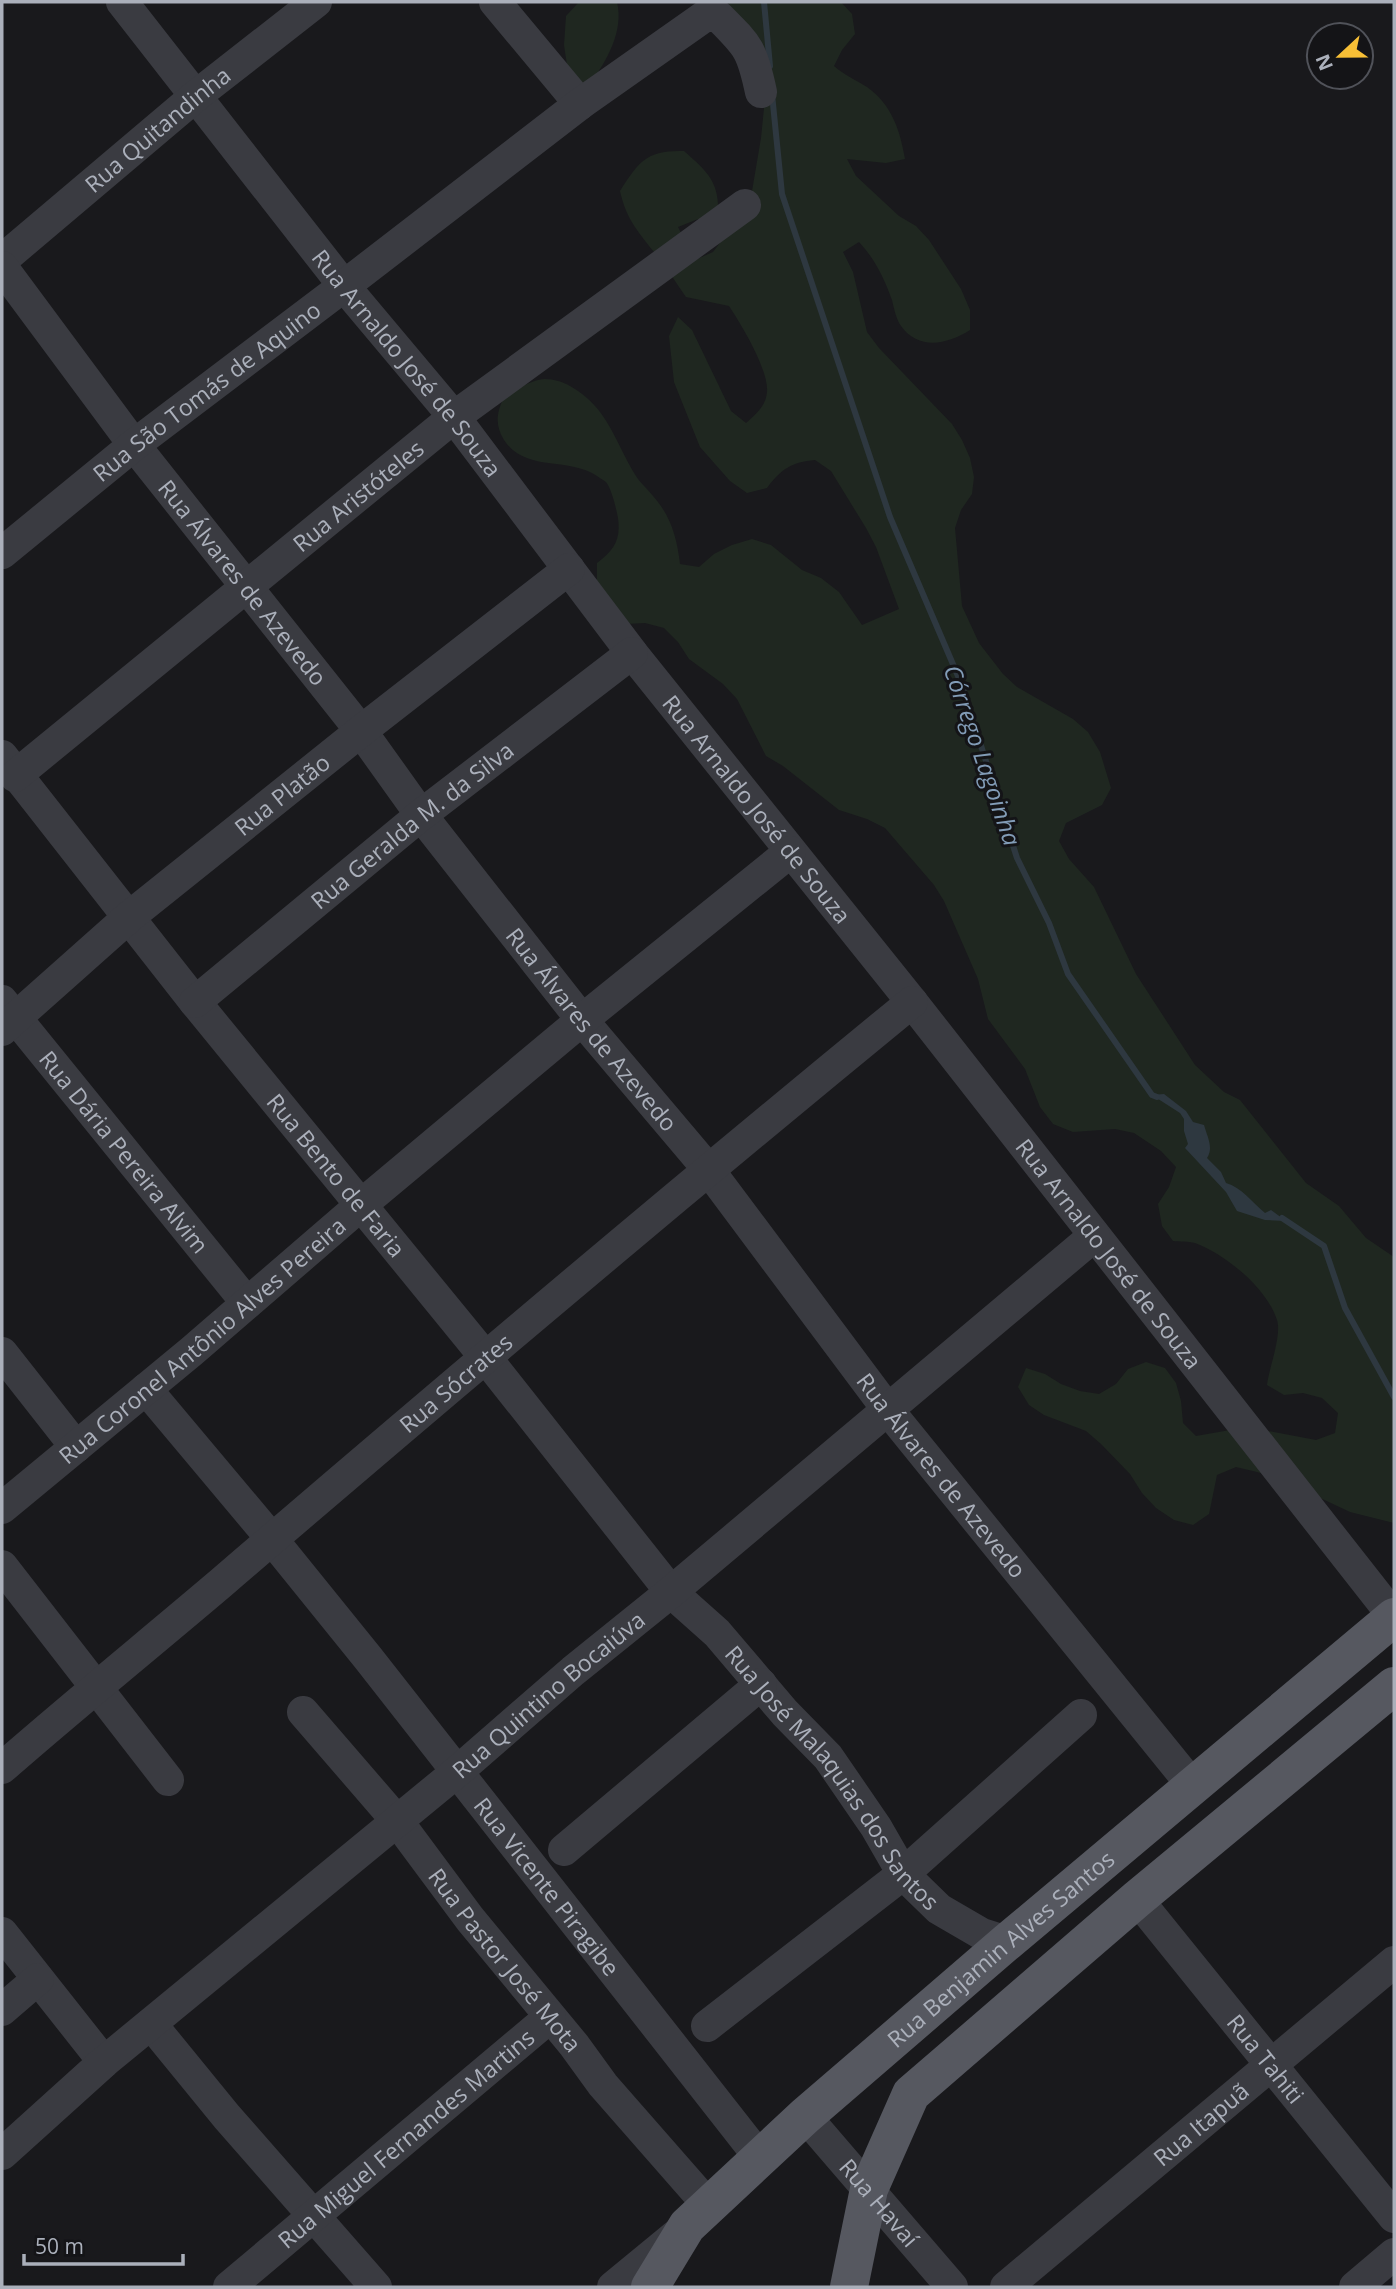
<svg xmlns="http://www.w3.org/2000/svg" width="1396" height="2289" font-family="'Open Sans',sans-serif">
	<rect width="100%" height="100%" fill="#19191c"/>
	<g fill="#1f2720">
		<path d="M579,2H617C624,31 607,60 590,84L570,85L564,45L566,16Z"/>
		<path d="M728,2H841L852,14L855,34L842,50L834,66C844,75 856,80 867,87C892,105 900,130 905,159L886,163L847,159L856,176L899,216L916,226L929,240L961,289L970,310V330C948,344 919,351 901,326C896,319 894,308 892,300C884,278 875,259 859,242L843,252L853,272L867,332L879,348L952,424L962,440L970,458L974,477L972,494L961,510L955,528L962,606L979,643L1003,674L1017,687L1073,719L1088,732L1100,752L1111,788L1102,805L1066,823L1059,841L1069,859L1094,887L1136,974L1195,1065L1224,1092L1240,1100L1306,1183L1339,1206L1366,1238L1394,1257V1523L1350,1512L1278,1478L1257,1472L1236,1467L1217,1475L1209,1514L1193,1525L1174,1520L1156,1508L1142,1493L1130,1474L1101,1444L1086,1431L1044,1415L1029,1405L1018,1387L1026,1368L1045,1374L1061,1384L1080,1391L1099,1394L1116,1384L1128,1369L1146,1362L1165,1368L1176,1383L1181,1401L1183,1423L1196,1436L1236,1429H1258L1316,1440L1335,1433L1338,1413L1322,1398L1303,1393L1284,1395L1267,1385C1269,1368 1282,1335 1277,1320C1267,1288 1225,1254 1195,1243C1188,1241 1180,1242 1173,1241L1162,1226L1158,1204L1169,1187L1176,1167L1161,1151L1134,1133L1115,1129L1073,1132L1053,1124L1040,1107L1025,1069L988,1019L978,979L944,901L934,885L885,828L867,819L839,810L783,766L766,756L737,699L723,684L689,659L678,642L664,628L645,623L626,624L597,582V563C614,550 621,540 618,518C616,508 612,490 606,482C606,482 597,476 597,476C567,456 526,473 504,440C494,424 497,411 505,395C516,390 533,379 545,379C554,379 563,382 570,386C609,408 614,441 636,476C640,483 648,489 653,496C671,516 677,538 680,564L699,567L714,554L732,545L752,539L771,545L802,570L821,578L839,592L862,625L899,609L876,547L866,528L831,471L815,460C792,462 781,469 767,488L747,493L730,481L700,447L674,382L669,336L678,317L692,330L731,411L746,423C756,414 766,406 767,392C769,370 741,324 729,306L686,297C674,280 663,262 649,246C634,226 626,217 620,191C639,161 647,150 684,151C710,174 720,183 718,219H698L678,227L695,260L713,252L750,203L761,138L765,98L737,19Z"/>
	</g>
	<path fill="#2e3840" d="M1164,1094L1186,1111L1193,1122L1204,1125C1207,1136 1214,1148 1207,1158L1221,1172L1226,1183C1241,1187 1253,1203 1265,1213L1271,1210L1286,1221L1265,1220L1237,1211L1226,1192L1185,1148L1188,1144L1184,1131V1119L1180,1113L1152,1095Z"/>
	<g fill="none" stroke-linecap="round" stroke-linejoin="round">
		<g stroke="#2e3840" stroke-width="6">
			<path d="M764,2L770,66"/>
			<path d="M772,94L782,194L890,517L961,683L1017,858L1049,923L1068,974L1152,1095L1157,1097"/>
			<path d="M1282,1218L1324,1246L1345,1308L1394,1397"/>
		</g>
		<g stroke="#3a3b41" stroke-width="32">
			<path id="s1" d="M122,2L344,286L454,417L632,653L912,1002L1394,1617"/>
			<path d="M495,2L580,104"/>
			<path id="s2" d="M2,260L197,95L316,2"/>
			<path id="s3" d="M2,267L134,445L361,731L421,815L582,1020L708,1169L888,1410L1192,1785"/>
			<path id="s4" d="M2,553L134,445L344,286L580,104L705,16H718C748,46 752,49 761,92"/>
			<path id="s5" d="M2,756L195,1002L486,1358L671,1592L717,1633L785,1713L828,1757L876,1827L903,1874L939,1909L982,1934L1007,1942"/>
			<path id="s6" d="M15,776L454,417L745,205"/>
			<path id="s7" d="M2,1001L247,1303"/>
			<path id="s8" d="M195,1002L421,815L632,653"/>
			<path id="s9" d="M2,1030L129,917L361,731L569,569"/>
			<path d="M2,1353L76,1447"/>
			<path id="s10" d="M146,1389L271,1538L368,1658L761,2159"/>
			<path id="s11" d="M2,1508L192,1351L361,1205L582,1020L790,852"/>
			<path d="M2,1566L168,1780"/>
			<path id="s12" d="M303,1712L398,1822L470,1919L574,2045L603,2085L709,2206"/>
			<path id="s13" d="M2,1768C74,1705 148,1645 221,1583C449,1387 679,1193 912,1002"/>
			<path d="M564,1850L761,1684"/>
			<path id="s14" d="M1137,1899L1394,2217"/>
			<path d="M2,1933L104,2062"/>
			<path d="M2,2010L38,1979"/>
			<path d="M151,2024L227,2117L376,2287"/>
			<path d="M707,2026L903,1874L1081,1715"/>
			<path id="s15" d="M805,2116L952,2287"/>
			<path id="s16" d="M2,2154L104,2062L458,1771L573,1671L671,1592L1094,1236"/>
			<path id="s17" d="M229,2287L550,2017"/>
			<path d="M613,2287L675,2236"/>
			<path id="s18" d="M1006,2287L1394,1962"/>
			<path d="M1355,2287L1394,2254"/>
		</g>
		<g stroke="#565860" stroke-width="38">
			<path id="s19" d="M650,2287L687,2226L805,2116L1007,1942L1394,1617"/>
			<path d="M849,2287L869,2189L911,2094L1137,1899L1394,1686"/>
		</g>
	</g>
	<g text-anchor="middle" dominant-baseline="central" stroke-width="6" stroke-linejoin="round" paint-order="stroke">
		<g font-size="23" fill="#abb0bb" stroke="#141417">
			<text stroke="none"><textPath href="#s2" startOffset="203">Rua Quitandinha</textPath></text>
			<text stroke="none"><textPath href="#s1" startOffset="460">Rua Arnaldo José de Souza</textPath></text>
			<text stroke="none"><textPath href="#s4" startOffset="261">Rua São Tomás de Aquino</textPath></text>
			<text stroke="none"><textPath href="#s6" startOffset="443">Rua Aristóteles</textPath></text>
			<text stroke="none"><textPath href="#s3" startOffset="397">Rua Álvares de Azevedo</textPath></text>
			<text stroke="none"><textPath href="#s9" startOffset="366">Rua Platão</textPath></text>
			<text stroke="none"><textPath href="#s1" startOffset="1027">Rua Arnaldo José de Souza</textPath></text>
			<text stroke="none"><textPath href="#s8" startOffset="280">Rua Geralda M. da Silva</textPath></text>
			<text stroke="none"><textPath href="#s3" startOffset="964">Rua Álvares de Azevedo</textPath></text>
			<text stroke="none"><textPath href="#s7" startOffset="194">Rua Dária Pereira Alvim</textPath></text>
			<text stroke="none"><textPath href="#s5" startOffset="536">Rua Bento de Faria</textPath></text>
			<text stroke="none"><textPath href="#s1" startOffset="1594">Rua Arnaldo José de Souza</textPath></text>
			<text stroke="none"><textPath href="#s11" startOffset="261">Rua Coronel Antônio Alves Pereira</textPath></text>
			<text stroke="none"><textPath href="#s13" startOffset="595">Rua Sócrates</textPath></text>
			<text stroke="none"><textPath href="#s3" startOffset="1531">Rua Álvares de Azevedo</textPath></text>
			<text stroke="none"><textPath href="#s16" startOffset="714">Rua Quintino Bocaiúva</textPath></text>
			<text stroke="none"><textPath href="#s5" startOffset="1318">Rua José Malaquias dos Santos</textPath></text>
			<text stroke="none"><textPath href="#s10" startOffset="639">Rua Vicente Piragibe</textPath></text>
			<text stroke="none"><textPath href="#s19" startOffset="490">Rua Benjamin Alves Santos</textPath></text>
			<text stroke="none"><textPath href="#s12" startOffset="320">Rua Pastor José Mota</textPath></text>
			<text stroke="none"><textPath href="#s14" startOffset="205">Rua Tahiti</textPath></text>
			<text stroke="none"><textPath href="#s18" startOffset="254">Rua Itapuã</textPath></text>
			<text stroke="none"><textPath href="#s17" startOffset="231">Rua Miguel Fernandes Martins</textPath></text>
			<text stroke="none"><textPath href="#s15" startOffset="114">Rua Havaí</textPath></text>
		</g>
		<g font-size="24" font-style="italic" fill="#829cb7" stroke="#141417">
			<text transform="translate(983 755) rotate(71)">Córrego Lagoinha</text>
		</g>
	</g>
	<rect width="1396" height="2289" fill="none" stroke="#abb0bb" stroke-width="7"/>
	<g transform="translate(1340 56) rotate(248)"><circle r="33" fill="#141417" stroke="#505259" stroke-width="2"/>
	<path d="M0-5L12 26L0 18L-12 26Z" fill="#f7bf36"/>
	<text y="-10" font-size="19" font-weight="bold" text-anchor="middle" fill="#abb0bb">N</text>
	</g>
	<path d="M24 2254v10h159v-10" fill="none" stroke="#abb0bb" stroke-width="3.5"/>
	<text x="35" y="2254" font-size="21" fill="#abb0bb" stroke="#141417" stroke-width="5" paint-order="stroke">50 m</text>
</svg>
